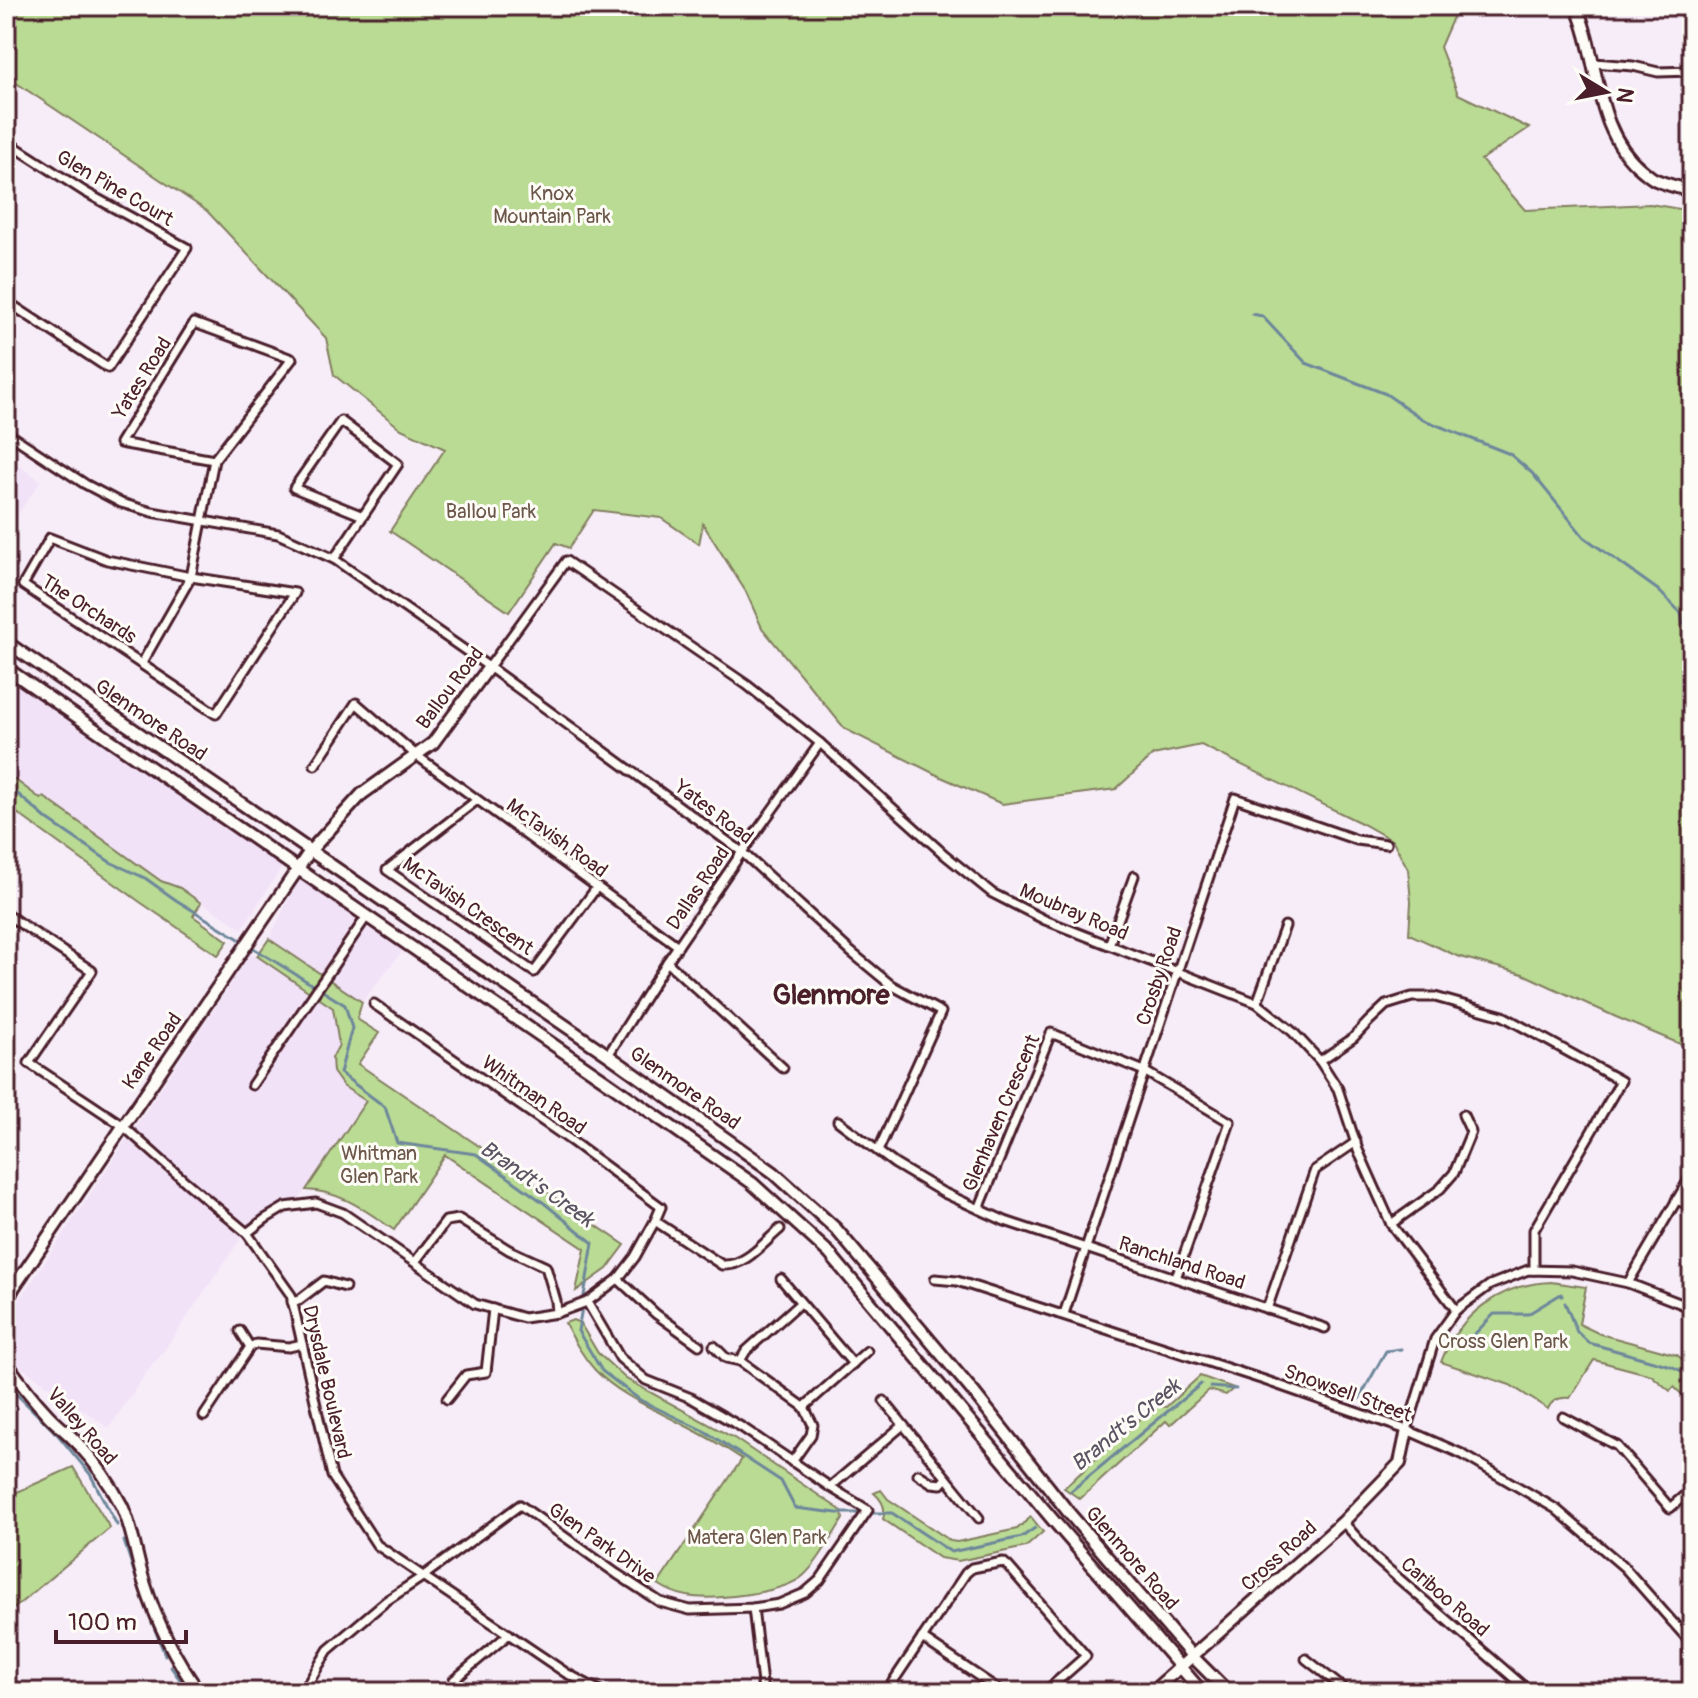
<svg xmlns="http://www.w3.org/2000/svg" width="1698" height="1698" font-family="Pangolin,sans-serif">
	<rect width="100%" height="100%" fill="#f7edf8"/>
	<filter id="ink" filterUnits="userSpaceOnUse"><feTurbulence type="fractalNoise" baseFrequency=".0125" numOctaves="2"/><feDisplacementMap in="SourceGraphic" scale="16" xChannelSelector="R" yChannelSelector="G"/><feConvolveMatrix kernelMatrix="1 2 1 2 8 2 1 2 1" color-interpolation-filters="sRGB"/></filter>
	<g filter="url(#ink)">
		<g fill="#f2e2f8">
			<path d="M6,456L41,481L6,531Z"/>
			<path d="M6,671L285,862L242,929L180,888L161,881L44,797L42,799L6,773Z"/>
			<path d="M300,876L404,949L362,1002L269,939Z"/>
			<path d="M251,953L334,1008L339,1045L334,1053L343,1086L366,1101L297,1202L283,1205L262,1217L244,1234L159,1358L152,1364L109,1428L17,1364L6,1340V1320Z"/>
		</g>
		<g fill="#badb94" stroke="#827d60" stroke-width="2">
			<path d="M6,6H1458L1440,47L1458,94L1529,128L1481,160L1525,210L1650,204L1692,211V1049L1616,1017L1523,974L1457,956L1409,934L1411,902L1408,869L1393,841L1363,824L1201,745L1153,755L1116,789L1002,804L941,777L845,729L762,628L746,592L703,524L699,544L661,518L594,510L569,548L556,543L509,612L390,531L445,449L401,429L334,375L326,338L207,211L6,76Z"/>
			<path d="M6,773L41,799L44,797L161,881L180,888L201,903L193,916L228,941L218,955L140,902L6,805Z"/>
			<path d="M269,939L362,1002L357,1019L379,1033L358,1064L625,1245L607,1269L576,1291L585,1249L445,1155L394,1230C366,1211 341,1191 306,1190L366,1101L343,1086L333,1072L332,1058L339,1045L333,1008L257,956Z"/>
			<path d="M1551,1282L1586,1287L1579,1324L1600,1334L1677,1355L1691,1367L1692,1368V1404L1674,1387L1670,1391L1651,1375L1594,1360L1570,1398C1561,1397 1552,1399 1548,1409L1510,1385L1441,1362C1459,1315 1499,1284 1551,1282Z"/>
			<path d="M573,1320L580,1323L598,1353L626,1379L734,1438L842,1511L843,1519C832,1536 818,1563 803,1576C784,1593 712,1601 687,1596C676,1594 667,1590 658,1584L742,1459C722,1445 700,1433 678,1422C649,1407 618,1394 595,1370C582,1356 574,1340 565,1323Z"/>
			<path d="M1200,1376L1234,1388L1226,1395L1209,1390L1170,1425L1166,1421L1080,1499L1064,1488L1155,1405L1166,1407Z"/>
			<path d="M73,1467L110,1528L6,1615V1497Z"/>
			<path d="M881,1490L888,1499L951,1541L957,1542L1017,1529L1031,1517L1043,1532L1026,1547L958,1561L940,1558L883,1519C887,1508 882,1500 874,1493Z"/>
		</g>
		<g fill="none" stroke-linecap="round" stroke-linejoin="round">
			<g stroke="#6d879b" stroke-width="3">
				<path d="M1252,314L1262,316L1306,363L1386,394L1424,420L1510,454L1532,473L1584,537L1658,590L1681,613L1683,624"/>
				<path d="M6,787L12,789L48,820L110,862L145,878L176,900L244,942"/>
				<path d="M250,946L345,1005L352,1028L340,1073L385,1107L397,1143L476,1154L544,1203L593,1243L578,1331L602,1371L640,1400L706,1432L781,1481L795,1508L837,1513H892L951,1552L1022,1537L1035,1528"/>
				<path d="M1565,1303L1577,1332L1589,1343L1671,1366L1692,1376"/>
				<path d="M1456,1344L1466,1343L1494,1314H1528L1561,1294L1562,1296"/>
				<path d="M6,1384L58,1435L90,1474L117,1525"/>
				<path d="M1210,1387L1236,1389"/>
				<path d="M1359,1399L1386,1351L1401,1349"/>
				<path d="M1071,1491L1201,1384"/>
				<path d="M124,1541L143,1599L165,1655"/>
				<path d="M171,1667L189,1692"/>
			</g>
			<defs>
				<g id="street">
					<path d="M1594,63L1633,66L1658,72L1692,71"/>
					<path d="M6,141L85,192L187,248L108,368L6,301"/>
					<path d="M6,432L85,484L121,503L152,512L278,534L334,559L489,667L742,852L851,952L891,985L941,1012L878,1151"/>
					<path d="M50,538L107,560L191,577L295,593L216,714L23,585Z"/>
					<path d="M334,559L398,464L341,421L294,488L363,516"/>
					<path d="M142,663L191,577L214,460L292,359L194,323L120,443L214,460"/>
					<path d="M489,667L566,561L747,685L820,743L945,855L992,893L1045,920L1257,1003L1293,1032L1320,1061L1338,1089L1358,1150L1391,1224L1456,1310"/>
					<path d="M315,765L356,703L416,755L678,946"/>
					<path d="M477,800L387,870L534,972L597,887"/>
					<path d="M6,914L92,971L29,1063L122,1125L186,1182L247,1233L291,1295L332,1476L377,1545L566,1673L602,1692"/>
					<path d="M1109,945L1134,876"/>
					<path d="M667,962L783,1068"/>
					<path d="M1257,1003L1285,926"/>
					<path d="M608,1055L667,962L742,852L820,743"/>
					<path d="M1320,1061L1353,1038L1369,1021L1386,1005L1412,997H1435L1503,1016L1621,1081L1534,1230V1270"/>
					<path d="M252,1085L367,916"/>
					<path d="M838,1121L895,1164L942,1192L1005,1221L1325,1328"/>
					<path d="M1676,1200L1692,1206"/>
					<path d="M979,1209L1051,1033L1144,1071L1230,1122L1176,1278"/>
					<path d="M655,1221L722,1265C745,1267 763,1243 780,1229"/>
					<path d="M1391,1224L1440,1189L1454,1173L1471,1132L1463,1115"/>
					<path d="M247,1233L265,1219L285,1207L316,1203L343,1213L475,1304L524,1318L557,1313L587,1302L618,1279L635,1257L655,1221L661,1207L570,1140L374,1004"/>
					<path d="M415,1262L446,1221L459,1219L509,1250L546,1267L556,1301L557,1313"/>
					<path d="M618,1279L656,1314L699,1345"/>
					<path d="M781,1279L853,1364"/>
					<path d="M935,1279L957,1281L1264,1380L1407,1430L1462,1454L1556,1509L1624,1567L1692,1644"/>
					<path d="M1628,1283L1692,1174"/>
					<path d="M292,1302L299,1300L324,1281L345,1287"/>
					<path d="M1267,1309L1315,1170L1356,1142"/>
					<path d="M1064,1314L1235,798L1357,840L1386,844"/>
					<path d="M240,1331L250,1347"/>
					<path d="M714,1346L726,1358L740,1361L746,1351L800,1303"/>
					<path d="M740,1361L804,1407L867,1351"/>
					<path d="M447,1399L466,1375L486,1372L493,1309"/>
					<path d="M884,1401L979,1518"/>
					<path d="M204,1416L250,1347L256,1344L289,1347L302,1344"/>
					<path d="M1563,1417L1617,1446L1670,1508L1692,1489"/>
					<path d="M1407,1430L1435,1339L1456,1310L1490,1285L1528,1270L1572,1271L1628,1283L1692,1308"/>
					<path d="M792,1462L811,1435L813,1425L804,1407"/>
					<path d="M918,1474L932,1483L941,1484L946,1478"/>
					<path d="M830,1487L903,1425"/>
					<path d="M1343,1522L1375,1558L1530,1692"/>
					<path d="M753,1608L763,1692"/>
					<path d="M922,1638L1002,1692"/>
					<path d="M1306,1659L1348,1692"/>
					<path d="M454,1680L509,1634"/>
					<path d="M303,1692L328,1650L386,1601L422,1577L520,1505L617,1574L660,1602L690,1610L753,1608L779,1604L805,1593L820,1580L868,1510L830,1487L743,1428L691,1398L646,1380L620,1358L587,1302"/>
					<path d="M886,1692L966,1573L972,1568L1003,1562L1008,1566L1086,1656L1045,1692"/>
				</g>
				<g id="secondary">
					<path d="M1576,6C1600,60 1593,130 1642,170C1646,173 1651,178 1656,180C1668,185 1680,188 1692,191"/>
					<path d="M6,642L608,1055L773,1172L836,1229L975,1394L1069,1513L1193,1657L1228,1692"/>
					<path d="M6,668L606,1081L752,1183L829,1253L1053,1520L1202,1692"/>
					<path d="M6,1302L14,1287L310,851L362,794L433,743L489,667"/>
					<path d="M6,1362C19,1381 33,1399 48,1415C58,1426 70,1434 79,1445C95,1462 111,1485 122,1506C133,1530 136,1557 144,1582C156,1620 176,1660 199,1692"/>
					<path d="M1152,1692L1343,1522L1400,1463L1407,1430"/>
				</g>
			</defs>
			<use href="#street" stroke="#4a1f2b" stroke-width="13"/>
			<use href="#secondary" stroke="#4a1f2b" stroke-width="16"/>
			<use href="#street" stroke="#fdfcf7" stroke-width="7"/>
			<use href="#secondary" stroke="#fdfcf7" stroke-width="10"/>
		</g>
	</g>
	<g text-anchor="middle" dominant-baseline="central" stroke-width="6" stroke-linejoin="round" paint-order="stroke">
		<g font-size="20" fill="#4a1f2b" stroke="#fdfcf7">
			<text transform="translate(115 188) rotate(30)">Glen Pine Court</text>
			<text transform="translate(142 378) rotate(-58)">Yates Road</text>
			<text transform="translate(89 609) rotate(33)">The Orchards</text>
			<text transform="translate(450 688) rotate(-53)">Ballou Road</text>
			<text transform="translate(151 720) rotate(34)">Glenmore Road</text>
			<text transform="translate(714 812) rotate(37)">Yates Road</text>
			<text transform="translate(557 838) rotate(36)">McTavish Road</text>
			<text transform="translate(698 888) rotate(-56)">Dallas Road</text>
			<text transform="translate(468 906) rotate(35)">McTavish Crescent</text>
			<text transform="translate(1074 912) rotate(23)">Moubray Road</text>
			<text transform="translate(1159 976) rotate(-71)">Crosby Road</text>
			<text transform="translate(152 1051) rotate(-55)">Kane Road</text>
			<text transform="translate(685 1088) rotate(35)">Glenmore Road</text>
			<text transform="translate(534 1095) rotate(35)">Whitman Road</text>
			<text transform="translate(1001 1113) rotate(-67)">Glenhaven Crescent</text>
			<text transform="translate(1182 1263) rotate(18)">Ranchland Road</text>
			<text transform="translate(327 1382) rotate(77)">Drysdale Boulevard</text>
			<text transform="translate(1348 1393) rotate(20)">Snowsell Street</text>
			<text transform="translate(82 1426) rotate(49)">Valley Road</text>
			<text transform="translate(602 1543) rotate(35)">Glen Park Drive</text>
			<text transform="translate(1279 1556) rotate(-42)">Cross Road</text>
			<text transform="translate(1132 1558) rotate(49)">Glenmore Road</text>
			<text transform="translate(1445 1597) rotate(41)">Cariboo Road</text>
		</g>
		<g font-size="20" fill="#6c574a" stroke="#fdfcf7">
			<text x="552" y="193">Knox<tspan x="552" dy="23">Mountain Park</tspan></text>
			<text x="491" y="511">Ballou Park</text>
			<text x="379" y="1153">Whitman<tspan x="379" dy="23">Glen Park</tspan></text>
			<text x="1503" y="1341">Cross Glen Park</text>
			<text x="757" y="1537">Matera Glen Park</text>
		</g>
		<g font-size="22" font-style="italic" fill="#5b5363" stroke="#fdfcf7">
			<text transform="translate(537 1184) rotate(35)">Brandt's Creek</text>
			<text transform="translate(1126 1425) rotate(-39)">Brandt's Creek</text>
		</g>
		<g font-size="28" font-weight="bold" fill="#4a1f2b" stroke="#fdfcf7">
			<text x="831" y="995">Glenmore</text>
		</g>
	</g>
	<rect width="1698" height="1698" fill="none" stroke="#fdfcf7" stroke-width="32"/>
	<rect x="16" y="16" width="1666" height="1666" fill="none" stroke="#4a1f2b" stroke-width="3" filter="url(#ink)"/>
	<g transform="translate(1606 92) rotate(100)" stroke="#fdfcf7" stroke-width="6" paint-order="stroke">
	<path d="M0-6L14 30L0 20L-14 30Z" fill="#4a1f2b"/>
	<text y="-12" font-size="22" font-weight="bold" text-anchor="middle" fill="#4a1f2b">N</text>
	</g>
	<path d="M56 1630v12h130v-12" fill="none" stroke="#4a1f2b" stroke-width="4"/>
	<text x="68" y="1630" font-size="24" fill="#4a1f2b" stroke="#fdfcf7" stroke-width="6" paint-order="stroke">100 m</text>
</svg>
